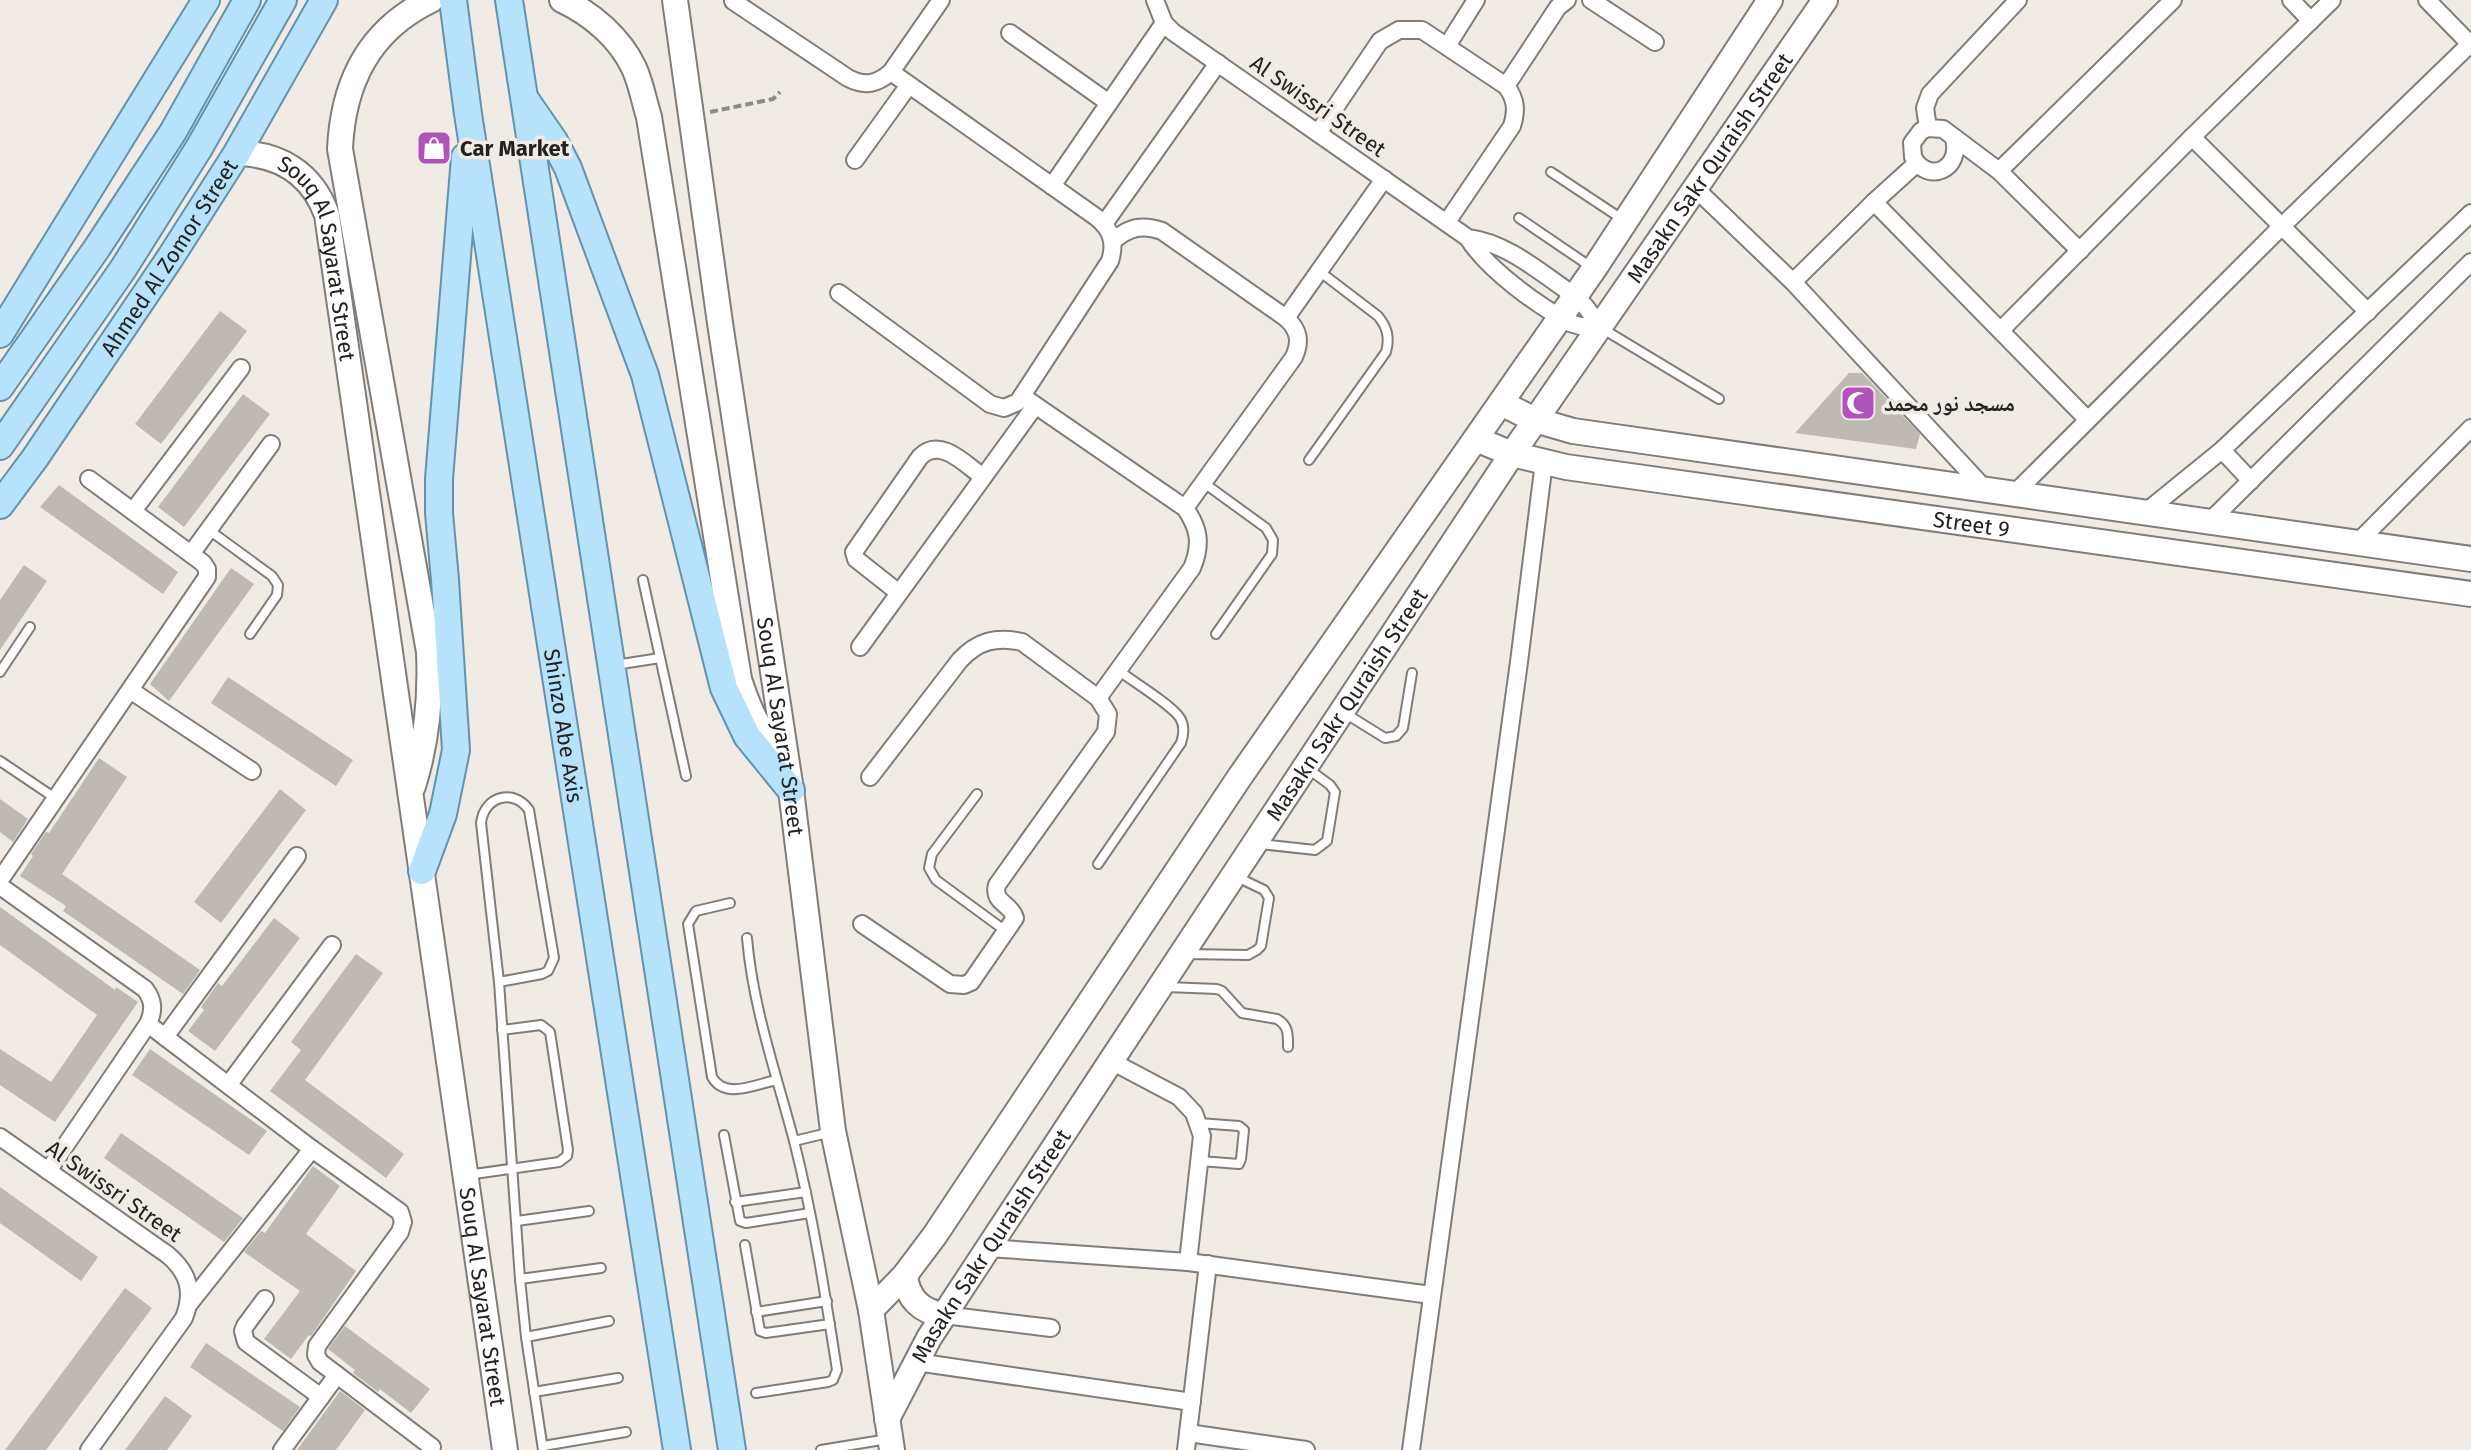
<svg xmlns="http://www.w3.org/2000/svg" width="2471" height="1450" font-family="'Fira Sans','Noto Naskh Arabic',sans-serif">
	<rect width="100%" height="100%" fill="#f1ebe6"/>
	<g fill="#bfb9b4">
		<path d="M220,311L247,331L161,444L135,424Z"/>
		<path d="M1849,373H1862L1920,434L1916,449L1795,433Z"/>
		<path d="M243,394L270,414L184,527L158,507Z"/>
		<path d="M59,485L178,572L163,594L40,507Z"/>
		<path d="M24,565L47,581L0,650V600Z"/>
		<path d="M231,568L254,584L169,701L150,684Z"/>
		<path d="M228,677L353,760L336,786L211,703Z"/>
		<path d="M99,758L127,777L62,874L200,970L183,994L63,911L66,906L20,876L33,856L31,854L46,832L49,833Z"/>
		<path d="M280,789L306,810L221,923L194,902Z"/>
		<path d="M0,799L28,819L13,842L0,832Z"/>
		<path d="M0,907L115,990L116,987L138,1002L55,1122L0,1085V1049L51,1082L97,1015L0,945Z"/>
		<path d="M274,918L300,938L215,1051L188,1031L204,1010L201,1007L218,983L222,986Z"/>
		<path d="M356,954L383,973L305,1080L404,1154L386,1178L270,1091L301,1050L291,1042Z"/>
		<path d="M150,1049L267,1131L249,1155L132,1075Z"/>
		<path d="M121,1133L243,1218L224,1242L104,1158Z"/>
		<path d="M313,1166L340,1186L306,1234L356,1271L311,1336L309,1335L291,1359L264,1339L300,1291L244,1252L261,1231L265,1233Z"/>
		<path d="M0,1187L98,1257L81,1281L0,1223Z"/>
		<path d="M125,1288L152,1308L46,1450H5Z"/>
		<path d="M345,1326L430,1389L411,1413L380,1389L378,1392L353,1373L355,1370L328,1349Z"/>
		<path d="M206,1343L300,1407L283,1431L190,1367Z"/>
		<path d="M340,1391L365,1410L336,1450H297Z"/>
		<path d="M165,1396L192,1416L167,1450H125Z"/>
	</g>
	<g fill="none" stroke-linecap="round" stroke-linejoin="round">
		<defs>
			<g id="lane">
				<path d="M1551,172L1622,219"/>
				<path d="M1519,218L1591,267"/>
				<path d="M1603,329L1719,399"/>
				<path d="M1309,460L1386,352C1390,337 1387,327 1378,316L1319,271"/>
				<path d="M1204,483L1266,528L1273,540L1272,554L1216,634"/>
				<path d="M209,530L272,576L278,585L277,595L250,634"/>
				<path d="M643,580L686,776"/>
				<path d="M615,665L660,658"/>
				<path d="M0,672L30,627"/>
				<path d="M1343,712L1385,738L1396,736L1403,728L1412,673"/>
				<path d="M0,761L55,798"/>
				<path d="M977,794L932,854L929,868L936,880L1007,932"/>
				<path d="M1260,844L1315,850L1327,841L1335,792L1330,785L1307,768"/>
				<path d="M1098,864L1181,743C1184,734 1185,726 1180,718C1172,705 1132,681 1118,670"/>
				<path d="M730,903L696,911L688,924L712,1077C725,1100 756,1084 777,1080"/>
				<path d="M747,938C753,1008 776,1073 794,1141C813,1216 825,1293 837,1370L833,1380L828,1382L756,1393"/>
				<path d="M1186,954L1248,955L1257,950L1261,946L1269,898L1264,890L1237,877"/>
				<path d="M499,982L542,974L548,971L554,958L529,810C514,788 484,796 481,823L499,982L520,1279L526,1337L543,1450"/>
				<path d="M1166,987L1217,989L1222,991L1242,1013L1277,1019C1289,1026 1288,1035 1288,1047"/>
				<path d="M1199,1123L1239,1126L1244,1130L1241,1159L1239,1164L1200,1161"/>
				<path d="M724,1135L740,1221L746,1223L810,1213"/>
				<path d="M794,1141L832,1132"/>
				<path d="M467,1175L559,1162L567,1156L568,1150L550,1032L541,1025L502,1030"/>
				<path d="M735,1202L806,1192"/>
				<path d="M517,1221L589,1211"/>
				<path d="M745,1245L760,1331L766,1333L830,1324"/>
				<path d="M520,1279L601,1268"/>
				<path d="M756,1312L827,1301"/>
				<path d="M526,1337L609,1321"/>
				<path d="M534,1392L618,1378"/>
				<path d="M543,1446L626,1432"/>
				<path d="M821,1450L888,1439"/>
			</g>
			<g id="street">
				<path d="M1155,0L1164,23L1173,32L1468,238C1487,269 1537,305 1570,323L1580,326H1600L1585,306L1575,296C1542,274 1508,243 1468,238"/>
				<path d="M1591,0L1655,42"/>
				<path d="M2291,0L2311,21"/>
				<path d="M2427,0L2471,45"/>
				<path d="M733,1L848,78C865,87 877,84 891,72L941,0"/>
				<path d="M1010,33L1109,103"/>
				<path d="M1447,46L1476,0"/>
				<path d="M1506,86L1558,7L1567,0"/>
				<path d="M1928,128L1925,108L1930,94L2018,0"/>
				<path d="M1318,133L1380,41L1399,30H1422L1506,86C1516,99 1517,110 1512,126L1447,222"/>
				<path d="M2192,137L2368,312"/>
				<path d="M1954,139C1962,169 1928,185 1913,157L1912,143L1921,131L1928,128L1943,129L1999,171L2080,251"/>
				<path d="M855,160L909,85"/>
				<path d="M1999,171L2173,0"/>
				<path d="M1052,186L1164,23"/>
				<path d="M1696,189L1793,282L1986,490"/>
				<path d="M1874,202L2087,419"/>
				<path d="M1104,224L1218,63"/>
				<path d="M1113,241C1129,227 1142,224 1162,231L1286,318C1299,330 1301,341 1294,357L1185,508"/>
				<path d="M1793,282L1874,202L1916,164"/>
				<path d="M839,293L990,404L1004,408L1018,402L1110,261C1116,242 1111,229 1096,217L891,72"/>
				<path d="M1286,318L1384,179"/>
				<path d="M2001,330L2192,137L2332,0"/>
				<path d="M1022,396L1185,508C1199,528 1202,544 1192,568L1098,698"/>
				<path d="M2222,450L2251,481"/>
				<path d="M2014,494L2281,227L2470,44"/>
				<path d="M133,511L241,368"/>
				<path d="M2147,511L2222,450L2471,213"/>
				<path d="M2210,521L2471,262"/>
				<path d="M2357,543L2471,428"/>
				<path d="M191,554L271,444"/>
				<path d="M899,593L856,559L854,552L920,457C940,436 966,465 983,477"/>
				<path d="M860,647L1035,406"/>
				<path d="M130,690L252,771"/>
				<path d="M0,880L207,577V569L203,563L89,479"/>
				<path d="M0,886L145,989C154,1001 154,1011 148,1024L48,1171"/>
				<path d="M862,924L950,984L964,985L971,982L1015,918C1011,903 992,903 997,885L1106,732L1108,714L1098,698L1022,642C996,636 978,641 960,660L870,777"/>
				<path d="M148,1024L312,1149L400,1212L403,1222L400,1232L317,1346L316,1355L320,1362L432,1447"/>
				<path d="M165,1037L297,856"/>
				<path d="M1111,1061L1179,1097L1194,1113L1202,1136L1188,1262"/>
				<path d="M229,1084L332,945"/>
				<path d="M0,1137L168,1255C189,1273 194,1292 184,1318L89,1450"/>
				<path d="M988,1248L1188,1262L1431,1295"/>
				<path d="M265,1299L245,1326L243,1331L246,1342L321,1397"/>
				<path d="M189,1304L312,1149"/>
				<path d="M944,1315L1051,1328"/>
				<path d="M916,1362L1192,1402"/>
				<path d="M1188,1433L1306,1450"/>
				<path d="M282,1450L337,1375"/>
				<path d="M1186,1450L1208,1264"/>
				<path d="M1411,1450L1519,662L1544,462"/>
			</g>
			<g id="secondary">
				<path d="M562,0C592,14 620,38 634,68C641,83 644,101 649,117L739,679C749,711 762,738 786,762"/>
				<path id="s1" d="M675,0L720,323L791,790L833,1131L871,1310L892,1450"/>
				<path id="s2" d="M237,153C280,154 312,173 327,215L505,1450"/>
				<path d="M1501,403L1535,420L1573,431L2471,559"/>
				<path id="s3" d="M1476,439L1512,454L1566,467L2471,594"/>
				<path d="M413,786C427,742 431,698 429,652L340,149C343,82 369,30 431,0"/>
				<path d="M905,1275C907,1298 921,1312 944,1315"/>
				<path d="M871,1310L905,1275L935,1235L1239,778L1594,269L1770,0"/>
				<path id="s4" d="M887,1419L929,1338L1111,1061L1512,454L1825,0"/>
			</g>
			<g id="primary">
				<path id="s5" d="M453,0L468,114L677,1450"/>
				<path d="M509,0L732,1450"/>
				<path d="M525,99L554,141L568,168L645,375L724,688L747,736L791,790"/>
				<path d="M0,334L206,0"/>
				<path d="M0,387L97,248L173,132L247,0"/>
				<path d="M0,446L123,269L199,148L283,0"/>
				<path id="s6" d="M0,505L35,458L170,258L237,153L324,0"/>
				<path d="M422,871L443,814L456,750L445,580L439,513V479L465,157"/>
			</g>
		</defs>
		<use href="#lane" stroke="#817c77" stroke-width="12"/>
		<use href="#street" stroke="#817c77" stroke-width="20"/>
		<use href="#secondary" stroke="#817c77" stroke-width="28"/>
		<use href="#primary" stroke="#6492ac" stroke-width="30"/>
		<path stroke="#8e8a86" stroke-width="4" stroke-dasharray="8 4" stroke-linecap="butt" d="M710,112L773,99L780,92"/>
		<use href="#lane" stroke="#fff" stroke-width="8"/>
		<use href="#street" stroke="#fff" stroke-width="16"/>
		<use href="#secondary" stroke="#fff" stroke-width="24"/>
		<use href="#primary" stroke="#b7e2fb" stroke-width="26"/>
	</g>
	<defs>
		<symbol id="shop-square" viewBox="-11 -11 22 22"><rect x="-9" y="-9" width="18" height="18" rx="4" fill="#b252bb" stroke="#f1ebe6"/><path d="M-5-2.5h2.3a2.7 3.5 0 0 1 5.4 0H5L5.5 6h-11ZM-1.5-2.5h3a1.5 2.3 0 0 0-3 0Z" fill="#fff"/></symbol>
		<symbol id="mosque-square" viewBox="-11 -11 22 22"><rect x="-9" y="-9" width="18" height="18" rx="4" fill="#b252bb" stroke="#f1ebe6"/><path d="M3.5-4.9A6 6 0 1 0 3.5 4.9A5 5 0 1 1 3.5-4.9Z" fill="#fff"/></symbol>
	</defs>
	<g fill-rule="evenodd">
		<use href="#shop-square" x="414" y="128" width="40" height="40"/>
		<use href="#mosque-square" x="1838" y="383" width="40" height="40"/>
	</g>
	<g text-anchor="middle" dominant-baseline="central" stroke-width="7" stroke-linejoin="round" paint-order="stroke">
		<g font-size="22" fill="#242220" stroke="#f1ebe6">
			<text transform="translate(1318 106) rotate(35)">Al Swissri Street</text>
			<text stroke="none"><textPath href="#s4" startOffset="1498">Masakn Sakr Quraish Street</textPath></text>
			<text stroke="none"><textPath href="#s6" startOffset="300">Ahmed Al Zomor Street</textPath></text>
			<text stroke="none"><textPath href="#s2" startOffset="154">Souq Al Sayarat Street</textPath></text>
			<text stroke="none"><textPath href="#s3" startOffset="504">Street 9</textPath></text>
			<text stroke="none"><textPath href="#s4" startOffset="850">Masakn Sakr Quraish Street</textPath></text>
			<text stroke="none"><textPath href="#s5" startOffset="734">Shinzo Abe Axis</textPath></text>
			<text stroke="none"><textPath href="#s1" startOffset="734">Souq Al Sayarat Street</textPath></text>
			<text transform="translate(114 1191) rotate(35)">Al Swissri Street</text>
			<text stroke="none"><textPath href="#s4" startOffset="202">Masakn Sakr Quraish Street</textPath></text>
			<text stroke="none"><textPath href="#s2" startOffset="1210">Souq Al Sayarat Street</textPath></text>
		</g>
		<g font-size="22" font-weight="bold" fill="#242220" stroke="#f1ebe6" text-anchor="start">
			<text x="460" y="148">Car Market</text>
			<text x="1884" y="403">مسجد نور محمد</text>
		</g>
	</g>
</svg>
